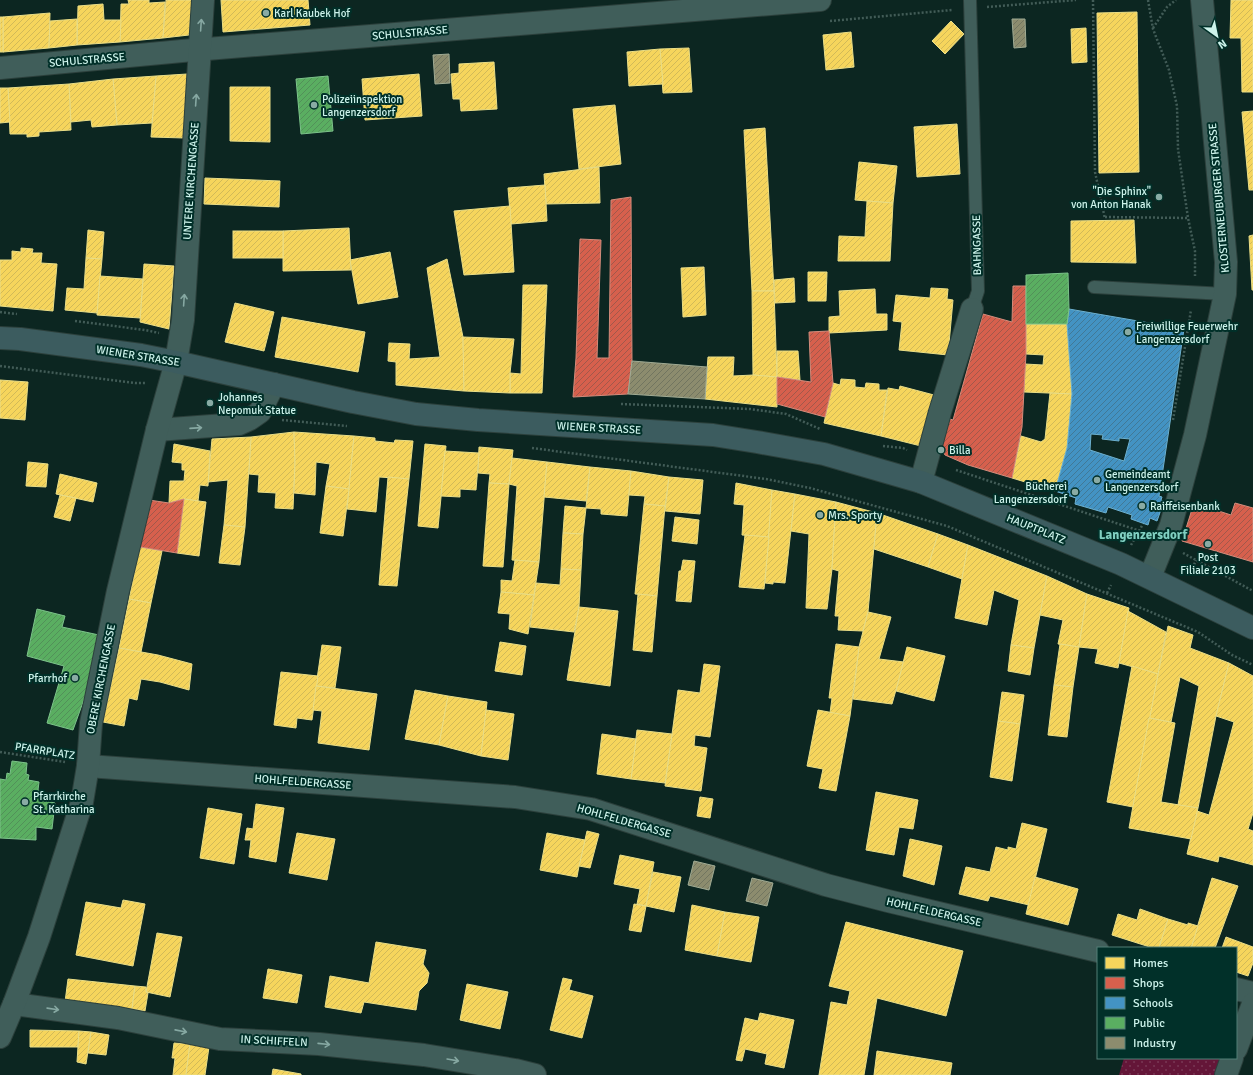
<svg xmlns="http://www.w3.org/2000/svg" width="1253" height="1075" font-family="Signika,sans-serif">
	<defs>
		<pattern id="park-dots" width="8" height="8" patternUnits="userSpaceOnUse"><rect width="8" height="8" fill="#641638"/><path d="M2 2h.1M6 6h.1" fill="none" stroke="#793855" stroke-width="1.8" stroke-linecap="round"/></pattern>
		<pattern id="homes-hatch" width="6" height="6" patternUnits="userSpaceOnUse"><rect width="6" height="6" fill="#f6d55c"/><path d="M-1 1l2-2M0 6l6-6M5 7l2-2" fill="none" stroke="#d1b958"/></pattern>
		<pattern id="shops-hatch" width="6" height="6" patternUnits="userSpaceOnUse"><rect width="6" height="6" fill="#d6604d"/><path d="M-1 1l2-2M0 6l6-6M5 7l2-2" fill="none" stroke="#a1584b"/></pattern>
		<pattern id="schools-hatch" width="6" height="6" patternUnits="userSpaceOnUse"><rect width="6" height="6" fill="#4393c3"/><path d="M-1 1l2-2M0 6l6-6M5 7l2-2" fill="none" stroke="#417997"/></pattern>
		<pattern id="public-hatch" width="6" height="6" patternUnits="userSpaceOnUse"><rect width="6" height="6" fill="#5aae61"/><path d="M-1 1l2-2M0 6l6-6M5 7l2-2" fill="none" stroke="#529059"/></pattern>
		<pattern id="industry-hatch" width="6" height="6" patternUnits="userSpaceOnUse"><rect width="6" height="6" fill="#8c8c6e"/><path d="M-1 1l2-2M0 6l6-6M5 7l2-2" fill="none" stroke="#717560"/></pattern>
	</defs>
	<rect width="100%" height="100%" fill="#0c2621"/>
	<path fill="url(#park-dots)" d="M1124,1058H1225L1218,1075H1119Z"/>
	<g fill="url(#homes-hatch)" stroke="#eade87">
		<path d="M128,0H149V3L165,2L163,38L120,42L121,4H129Z"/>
		<path d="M166,0H192L189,35L163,38Z"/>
		<path d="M221,0H308L310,25L223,32Z"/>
		<path d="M1231,0H1253V92H1242L1241,38H1230Z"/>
		<path d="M103,4L104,20H121L120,42L77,45L78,6Z"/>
		<path d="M1137,12L1139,172L1099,173L1097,13Z"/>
		<path d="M50,13L49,48L3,52V17Z"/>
		<rect x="0" y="17" width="3" height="35"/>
		<path d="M77,19V45L49,48L50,21Z"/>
		<path d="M951,21L964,34L945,54L932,41Z"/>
		<path d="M1086,28L1087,62L1072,63L1071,29Z"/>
		<path d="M851,32L854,67L826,70L823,35Z"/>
		<path d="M689,48L692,92L663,93L660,49Z"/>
		<path d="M660,49L663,84L629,86L627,52Z"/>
		<path d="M494,62L497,109L461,111L460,99H453L451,74L459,73V64Z"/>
		<path d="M187,74L184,138L151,137L156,76Z"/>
		<path d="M419,74L422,116L365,120L362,79Z"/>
		<path d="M156,76L152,123L117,125L113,79Z"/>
		<path d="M113,79L117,125L92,127L91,120L71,122L69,84Z"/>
		<path d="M69,84L71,130L39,132V136L27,137V134H10L8,88Z"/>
		<path d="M230,87H270V142L230,141Z"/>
		<path d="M0,88H8L10,122L0,123Z"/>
		<path d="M615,105L621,164L579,169L573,109Z"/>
		<path d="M1253,111V190H1249L1242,112Z"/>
		<path d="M957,124L960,174L917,177L914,127Z"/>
		<path d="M765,128L774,291H752L744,130Z"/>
		<path d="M859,162L897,166L893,203L855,200Z"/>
		<path d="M599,167L600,203L546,204L544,174Z"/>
		<path d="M205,178L280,181L279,207L204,204Z"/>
		<path d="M545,185L547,221L511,224L508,188Z"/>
		<path d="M867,201L893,203L890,261H838L839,236L865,237Z"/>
		<path d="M510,206L514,272L464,275L454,211Z"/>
		<path d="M1134,220L1136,263L1071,262V221Z"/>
		<path d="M349,228L351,270L283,271V231Z"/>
		<path d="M88,230L104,232L102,259L86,258Z"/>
		<rect x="233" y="231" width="50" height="27"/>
		<path d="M1253,235V290H1252L1249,236Z"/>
		<path d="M21,248L33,249L32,253H42L41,263L57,264L53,311L0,306V260H12V251L21,252Z"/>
		<path d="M390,252L398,297L358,304L350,260Z"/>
		<path d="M86,258L102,259L97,313L65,310L67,288L84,289Z"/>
		<path d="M447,259L463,337L464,391L396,385V362L388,361L389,343L410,344L409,359L440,357L427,268Z"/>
		<path d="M144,264L174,266L169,329L140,322Z"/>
		<path d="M704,267L706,315L683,317L681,268Z"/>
		<path d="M808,272H827L826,301H808Z"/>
		<path d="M100,276L143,279L140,318L97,315Z"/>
		<path d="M794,278L795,302L775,303L774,280Z"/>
		<path d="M523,285H547L542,393H510V373L521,374Z"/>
		<path d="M931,288L948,289L947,299L953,300L948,355L899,350L902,322L893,321L896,295L930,298Z"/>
		<path d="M875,289L876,314H887V330L829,333V317L840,316L839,291Z"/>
		<path d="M752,291H774L777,377L753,375Z"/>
		<path d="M235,303L274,312L264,351L225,342Z"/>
		<path d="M282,317L365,332L358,372L275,357Z"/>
		<path d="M1026,324H1067L1072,394L1024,392L1025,364L1043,365L1044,355L1026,354Z"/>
		<path d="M463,337L514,339L510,373V393L464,391Z"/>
		<path d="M777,351H798L800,380L777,377Z"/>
		<path d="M708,357H734L733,376L753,375L777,377V407L705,399Z"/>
		<path d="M841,379L855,380V387L865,388L866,383L879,384V390H887L881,436L824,423L833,383L840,385Z"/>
		<path d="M0,380L28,382L25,420L0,418Z"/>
		<path d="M900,386L934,395L921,446L881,436L888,388L899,390Z"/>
		<path d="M1050,393L1072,394L1067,448L1055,491L1012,478L1021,436L1041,442L1045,439Z"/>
		<path d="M294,432L295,461L293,509L275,508L276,493L258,492L259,475L249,474L251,437Z"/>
		<path d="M294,432L354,436L349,489L326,486L330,464L316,462L315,495L294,493L295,461Z"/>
		<path d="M354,436L375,438V441L394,443L395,440L413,441L409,479L379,477L376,512L347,509Z"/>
		<path d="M251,437L245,527L224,525L228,480L208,482L212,439Z"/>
		<path d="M174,444L210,451L208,486L200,485L198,501L184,499L169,503L170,481H184L185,470H182V463L172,462Z"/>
		<path d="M425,444L446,446L438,528L418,526Z"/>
		<path d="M479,447L513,450L509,484L489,483L490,474L478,473Z"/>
		<path d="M445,451L479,453L476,490L460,489V497L441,496Z"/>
		<path d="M512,458L547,462L539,562L512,560L517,486L509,484Z"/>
		<path d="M28,462L48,464L46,487L26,486Z"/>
		<path d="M547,462L590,467L586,501L544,497Z"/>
		<path d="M590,467L631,471L627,516L601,514V509L586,508Z"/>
		<path d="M631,471L669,477L665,506L644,504L645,496L629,495Z"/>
		<path d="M60,474L97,483L93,502L56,494Z"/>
		<path d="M388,477L409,479L397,586L379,585Z"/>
		<path d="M669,477L703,480L700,514L665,511Z"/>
		<path d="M489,483L509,484L503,567L483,566Z"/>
		<path d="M736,483L772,490L769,537L742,535L744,505L734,504Z"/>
		<path d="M326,486L349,489L343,536L320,533Z"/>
		<path d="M772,490L795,494L785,583L773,582V584L765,583Z"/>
		<path d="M795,494L836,502L832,569L827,609L806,608L809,534L791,531Z"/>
		<path d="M60,495L76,498L70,521L54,517Z"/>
		<path d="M184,499L206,502L199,556L177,553Z"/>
		<path d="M836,502L877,513L868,612L863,631L838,630L839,616H835L839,571L832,569Z"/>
		<path d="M644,504L665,506L657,596L635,594Z"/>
		<path d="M565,506L586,508L583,534L563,533Z"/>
		<path d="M877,513L938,534L928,567L874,549Z"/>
		<path d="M675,517L699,520L697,544L672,541Z"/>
		<path d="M224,525L245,527L240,565L219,563Z"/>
		<path d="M563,533L583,534L581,570L561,569Z"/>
		<path d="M938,534L968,545L962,579L928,567Z"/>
		<path d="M745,535L769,537L764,589L739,587Z"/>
		<path d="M968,545L1047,576L1034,648L1011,645L1019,600L994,590L987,625L955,618Z"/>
		<path d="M140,547L162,551L151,603L129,599Z"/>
		<path d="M515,560L539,562L534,595L501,592V580L512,581Z"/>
		<path d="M683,560L695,561L691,602L676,601L679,571H681Z"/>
		<path d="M561,569L581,570L579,607L574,632L530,627L536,583L560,585Z"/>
		<path d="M1047,576L1087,594L1079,647L1058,644L1063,620L1040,615Z"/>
		<path d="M501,592L534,595L528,634L509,629L510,614L498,613Z"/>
		<path d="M638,594L657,596L652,652L633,650Z"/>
		<path d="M1087,594L1129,608L1118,668L1095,663L1098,649L1079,647Z"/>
		<path d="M129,599L151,603L141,652L119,648Z"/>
		<path d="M579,607L618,611L610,686L567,680Z"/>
		<path d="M1128,611L1166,632L1158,674L1119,663Z"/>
		<path d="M868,612L891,617L879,659L904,662L892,704L853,699L859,647Z"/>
		<path d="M1168,626L1193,635L1190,648L1229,663L1216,716L1198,808L1178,805L1199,686L1180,677L1171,722L1149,718Z"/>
		<path d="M500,642L526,646L522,675L495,671Z"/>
		<path d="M836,644L859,647L850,716L830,713L832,698H829Z"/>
		<path d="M1060,644L1079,647L1073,687L1054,685Z"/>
		<path d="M322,645L341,647L335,688L316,686Z"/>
		<path d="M1011,645L1034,648L1030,675L1008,671Z"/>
		<path d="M907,647L945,656L934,701L896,691Z"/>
		<path d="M119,648L158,655L192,664L189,690L160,682L141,679L137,700L129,698L124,726L103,722Z"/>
		<path d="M1229,663L1253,676V813L1248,829L1253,831V865L1219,856L1218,862L1187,854L1197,811L1209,815L1234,722L1216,716Z"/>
		<path d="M704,664L720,666L710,737L695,735L694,746L707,748L701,791L665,786L678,690L700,693Z"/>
		<path d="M1132,666L1158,674L1133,807L1107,802Z"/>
		<path d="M281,672L318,676L312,720L297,718L296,728L274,725Z"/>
		<path d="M1054,685L1073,687L1067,737L1048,735Z"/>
		<path d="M316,686L377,694L369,750L318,743L322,711L313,710Z"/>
		<path d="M415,690L448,696L439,745L405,739Z"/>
		<path d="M1002,692L1024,695L1020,724L998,721Z"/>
		<path d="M448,696L487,702L481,756L439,745Z"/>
		<path d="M486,710L514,714L508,760L481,756Z"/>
		<path d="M818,710L850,716L836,791L819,788L823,769L807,766Z"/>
		<path d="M1149,718L1175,723L1161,802L1198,808L1191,839L1129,828Z"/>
		<path d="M998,721L1020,724L1012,781L990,777Z"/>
		<path d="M637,730L672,734L665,783L631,779Z"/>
		<path d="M602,734L636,739L631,779L597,774Z"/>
		<path d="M876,792L918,800L913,829L899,827L894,855L866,850Z"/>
		<path d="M700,797L713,799L710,818L697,816Z"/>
		<path d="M256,804L284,808L276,862L249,857L251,840H245L247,828L253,829Z"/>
		<path d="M208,808L242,814L234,864L200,858Z"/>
		<path d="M1022,823L1047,829L1029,905L990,896L988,901L959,894L966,867L990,872L996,847L1008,850V847L1016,849Z"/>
		<path d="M587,831L599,834L590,868L579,866Z"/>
		<path d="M297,833L335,839L327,880L289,873Z"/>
		<path d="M547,833L585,840L579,866L577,877L540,870Z"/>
		<path d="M910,839L942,846L934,885L903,876Z"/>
		<path d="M620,855L654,862L646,906L637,904L640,889L614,884Z"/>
		<path d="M653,872L681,877L674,912L646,906Z"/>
		<path d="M1035,877L1078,889L1068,925L1026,914Z"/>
		<path d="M1212,878L1238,886L1215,948H1191Z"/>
		<path d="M123,900L145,904L133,966L76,955L86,902L121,908Z"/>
		<path d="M634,904L646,906L641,932L629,930Z"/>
		<path d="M692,905L725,912L717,956L685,950Z"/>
		<path d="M1140,909L1168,919L1159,948H1153L1112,935L1118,914L1137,920Z"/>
		<path d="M725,912L759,917L751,962L717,956Z"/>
		<path d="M1168,919L1188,925V923L1198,926L1191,948H1159Z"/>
		<path d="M846,922L963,951L946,1016L877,998L864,1075H819L831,1002L847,1005L850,991L829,986Z"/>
		<path d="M157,933L182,937L170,997L146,992Z"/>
		<path d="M1226,937L1253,947V963L1248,976L1236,972V948H1222Z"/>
		<path d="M376,942L426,950L423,964L429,973L427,983L419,991L416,1010L364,1002L361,1013L325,1007L330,976L369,983Z"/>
		<path d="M268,969L302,975L297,1003L263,998Z"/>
		<path d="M563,978L572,980L569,990L593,996L582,1038L550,1030Z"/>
		<path d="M68,979L135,986L132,1009L65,1002Z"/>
		<path d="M467,984L508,992L500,1029L460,1020Z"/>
		<path d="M135,986L146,987V992L148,993L145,1011L132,1009Z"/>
		<path d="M760,1013L794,1020L784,1068L765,1064L767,1054L745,1049L742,1061L736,1060L745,1018L758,1021Z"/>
		<path d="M30,1030L79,1031L78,1047H30Z"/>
		<path d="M79,1031L91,1032L86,1064L77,1062Z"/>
		<path d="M91,1032L109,1035L106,1055L88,1053Z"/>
		<path d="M174,1043L190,1044L186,1075H173L175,1058H172Z"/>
		<path d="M190,1044L209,1047L205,1075H186Z"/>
		<path d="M877,1051L952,1063L950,1075H874Z"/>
		<path d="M273,1069L301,1074V1075H272Z"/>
	</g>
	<g fill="url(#shops-hatch)" stroke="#d38c7c">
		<path d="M631,197L632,361L628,394L573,397L576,358L580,239L601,240L597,358H609L611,200Z"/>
		<path d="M1013,286H1026V354L1022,427L1012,478L968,465L945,455L939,445L947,418L953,420L983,314L1012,322Z"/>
		<path d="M829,331L833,383L825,417L777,404V377L811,382L809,332Z"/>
		<path d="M184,499L177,553L140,547L149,500L169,503Z"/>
		<path d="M1194,503L1231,515L1235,503L1253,508V562L1182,541Z"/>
	</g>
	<path fill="url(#schools-hatch)" stroke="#6cb0cf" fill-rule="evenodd" d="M1069,309L1184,329L1159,496L1162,497L1161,500L1164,501L1157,521L1150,518L1148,525L1131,519L1132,515L1108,507L1106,513L1075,504L1076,498L1055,491L1067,448L1072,394L1067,324ZM1091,434L1103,435L1102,439L1119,441V438L1130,439L1124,461L1090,450Z"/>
	<g fill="url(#public-hatch)" stroke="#7cc38a">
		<path d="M328,76L333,131L301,134L296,79Z"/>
		<path d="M1068,273L1069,309L1067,324H1026V275Z"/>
		<path d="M37,609L65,616L62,627L99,635L87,691L73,730L47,723L64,666L27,656Z"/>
		<path d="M12,761L27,763L26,774L29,775L28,780L39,782L38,790L45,793L46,801L55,803L52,829L36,827V840L0,838V779L6,780L7,773L10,774Z"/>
	</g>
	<g fill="url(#industry-hatch)" stroke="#a0ab94">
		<path d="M1012,19H1025L1026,47L1014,48Z"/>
		<path d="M449,54L450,83L435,84L433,55Z"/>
		<path d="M632,361L707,367L705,399L628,394Z"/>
		<path d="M694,861L715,866L709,890L688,885Z"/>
		<path d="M752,878L773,883L767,906L746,901Z"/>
	</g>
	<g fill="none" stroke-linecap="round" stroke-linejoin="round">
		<defs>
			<g id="lane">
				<path d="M970,0L978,291L972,309"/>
				<path d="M1094,287L1225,294"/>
			</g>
			<g id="street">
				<path d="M0,68L182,51L820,0"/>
				<path d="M157,430L239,424L250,419L260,412L274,384"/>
				<path d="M921,482L940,412L972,309"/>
				<path d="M1150,577L1171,525L1195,435L1225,294L1226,262L1202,0"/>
				<path d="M88,766L515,797L591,809L826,885L888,901L1098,951"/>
				<path d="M1236,989L1253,993"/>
				<path d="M14,1004L118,1018L220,1039L319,1044L424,1055L515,1070L535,1075"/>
				<path d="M0,1037L14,1004L39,937L82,802L88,766L91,723L118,591L157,430L176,362L183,320L203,0"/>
				<path d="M1236,1049L1253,1004"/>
				<path d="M1226,1075L1232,1058"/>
			</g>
			<path id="primary" d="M0,338L20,339L141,355L176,362L353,402L416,414L478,420L713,435L757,442L824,454L921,482L1121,564L1253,628"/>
		</defs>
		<use href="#lane" stroke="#2c403c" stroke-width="14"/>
		<use href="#street" stroke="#2c403c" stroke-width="24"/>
		<use href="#primary" stroke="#2c403c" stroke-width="24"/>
		<g stroke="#425c57" stroke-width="2.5" stroke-dasharray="2 2" stroke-linecap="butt">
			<path d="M1093,0L1095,172L1105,219"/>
			<path d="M1148,0L1153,29L1169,70L1177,106L1178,149L1188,218L1195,251V276"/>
			<path d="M987,7L1076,0"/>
			<path d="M830,21L952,10"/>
			<path d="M1153,28L1167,7L1176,0"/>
			<path d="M1105,217L1188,218"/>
			<path d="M0,312L17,314"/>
			<path d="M75,321L145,330L159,333"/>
			<path d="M0,366L135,383H146"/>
			<path d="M621,404L750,409L786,414L820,429"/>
			<path d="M282,420L347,426"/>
			<path d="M1173,420L1191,310"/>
			<path d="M883,446L903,448L907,450"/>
			<path d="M532,448L766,479L810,488L947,526L1198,632L1232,655L1253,665"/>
			<path d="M956,470L1143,532"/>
			<path d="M1131,545L1143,524"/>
			<path d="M1183,553L1253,591"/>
			<path d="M1191,572L1196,560"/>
			<path d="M1107,593L1111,585"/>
			<path d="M0,752L65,762"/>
		</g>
		<use href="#lane" stroke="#405e5a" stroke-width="12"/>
		<use href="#street" stroke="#405e5a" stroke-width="22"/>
		<use href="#primary" stroke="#3c5c5f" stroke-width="22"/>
	</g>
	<defs><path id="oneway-shaft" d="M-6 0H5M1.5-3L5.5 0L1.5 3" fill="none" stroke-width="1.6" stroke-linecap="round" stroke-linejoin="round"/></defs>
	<g stroke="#86a8a2">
		<use href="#oneway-shaft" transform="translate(201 25) rotate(-86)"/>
		<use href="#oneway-shaft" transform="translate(196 100) rotate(-86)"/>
		<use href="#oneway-shaft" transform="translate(184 300) rotate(-86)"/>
		<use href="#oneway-shaft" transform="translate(196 428) rotate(-4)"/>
		<use href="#oneway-shaft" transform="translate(53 1009) rotate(8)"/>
		<use href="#oneway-shaft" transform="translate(181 1031) rotate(11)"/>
		<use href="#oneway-shaft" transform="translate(324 1044) rotate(6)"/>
		<use href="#oneway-shaft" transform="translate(453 1060) rotate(10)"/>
	</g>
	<g fill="#89aba4" stroke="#013029" stroke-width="1.5">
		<circle cx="266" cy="13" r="4"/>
		<circle cx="314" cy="105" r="4"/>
		<circle cx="1159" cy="197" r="4"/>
		<circle cx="1128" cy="332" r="4"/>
		<circle cx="210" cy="403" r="4"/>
		<circle cx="941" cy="450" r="4"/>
		<circle cx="1097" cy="480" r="4"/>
		<circle cx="1075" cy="492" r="4"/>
		<circle cx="1142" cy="506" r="4"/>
		<circle cx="820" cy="515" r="4"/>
		<circle cx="1208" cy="544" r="4"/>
		<circle cx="75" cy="678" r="4"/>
		<circle cx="25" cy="802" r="4"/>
	</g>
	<g text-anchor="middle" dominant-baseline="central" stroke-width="4" stroke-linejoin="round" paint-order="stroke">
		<g font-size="11" fill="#cdf3eb" stroke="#013029" text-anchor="start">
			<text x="274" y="13">Karl Kaubek Hof</text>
			<text x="322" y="99">Polizeiinspektion<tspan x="322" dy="13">Langenzersdorf</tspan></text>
			<text x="1151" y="191" text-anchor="end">"Die Sphinx"<tspan x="1151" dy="13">von Anton Hanak</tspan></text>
			<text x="1136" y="326">Freiwillige Feuerwehr<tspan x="1136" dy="13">Langenzersdorf</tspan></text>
			<text x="218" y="397">Johannes<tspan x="218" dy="13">Nepomuk Statue</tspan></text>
			<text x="949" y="450">Billa</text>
			<text x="1105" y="474">Gemeindeamt<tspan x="1105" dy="13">Langenzersdorf</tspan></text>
			<text x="1067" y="486" text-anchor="end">Bücherei<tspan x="1067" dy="13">Langenzersdorf</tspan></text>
			<text x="1150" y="506">Raiffeisenbank</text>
			<text x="828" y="515">Mrs. Sporty</text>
			<text x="1208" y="557" text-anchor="middle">Post<tspan x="1208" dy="13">Filiale 2103</tspan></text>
			<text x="67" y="678" text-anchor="end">Pfarrhof</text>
			<text x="33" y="796">Pfarrkirche<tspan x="33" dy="13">St. Katharina</tspan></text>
		</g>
		<g font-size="11" fill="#cdf3eb" stroke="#013029">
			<text transform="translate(410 33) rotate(-5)">SCHULSTRASSE</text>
			<text transform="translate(87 60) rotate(-5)">SCHULSTRASSE</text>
			<text transform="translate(191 181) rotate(-86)">UNTERE KIRCHENGASSE</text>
			<text transform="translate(1219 198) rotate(-95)">KLOSTERNEUBURGER STRASSE</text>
			<text transform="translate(977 245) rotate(-91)">BAHNGASSE</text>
			<text transform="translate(138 356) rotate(9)">WIENER STRASSE</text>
			<text transform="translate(599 428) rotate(3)">WIENER STRASSE</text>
			<text transform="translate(1036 529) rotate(22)">HAUPTPLATZ</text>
			<text transform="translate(101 679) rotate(-79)">OBERE KIRCHENGASSE</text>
			<text transform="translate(45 751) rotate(9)">PFARRPLATZ</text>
			<text transform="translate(303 782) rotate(4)">HOHLFELDERGASSE</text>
			<text transform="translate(624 821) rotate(16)">HOHLFELDERGASSE</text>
			<text transform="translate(934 912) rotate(13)">HOHLFELDERGASSE</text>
			<text transform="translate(274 1041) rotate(3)">IN SCHIFFELN</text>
		</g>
		<g font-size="13" font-weight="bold" fill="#80d0c1" stroke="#013029">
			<text x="1143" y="535">Langenzersdorf</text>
		</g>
	</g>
	<rect x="1097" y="947" width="140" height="112" fill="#013029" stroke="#537e77"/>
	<rect x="1105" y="957" width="20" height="12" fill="#f6d55c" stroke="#537e77"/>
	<text x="1133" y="967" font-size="12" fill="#cdf3eb">Homes</text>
	<rect x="1105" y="977" width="20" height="12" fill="#d6604d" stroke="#537e77"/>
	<text x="1133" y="987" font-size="12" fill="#cdf3eb">Shops</text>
	<rect x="1105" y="997" width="20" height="12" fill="#4393c3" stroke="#537e77"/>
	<text x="1133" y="1007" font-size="12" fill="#cdf3eb">Schools</text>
	<rect x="1105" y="1017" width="20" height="12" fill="#5aae61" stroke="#537e77"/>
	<text x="1133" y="1027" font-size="12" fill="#cdf3eb">Public</text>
	<rect x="1105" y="1037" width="20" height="12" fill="#8c8c6e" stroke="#537e77"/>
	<text x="1133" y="1047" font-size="12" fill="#cdf3eb">Industry</text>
	<g transform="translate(1217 36) rotate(147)" stroke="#013029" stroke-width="3" paint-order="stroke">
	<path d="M0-3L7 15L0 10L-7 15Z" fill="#cdf3eb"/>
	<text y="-6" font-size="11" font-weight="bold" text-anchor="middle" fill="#cdf3eb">N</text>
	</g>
</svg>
